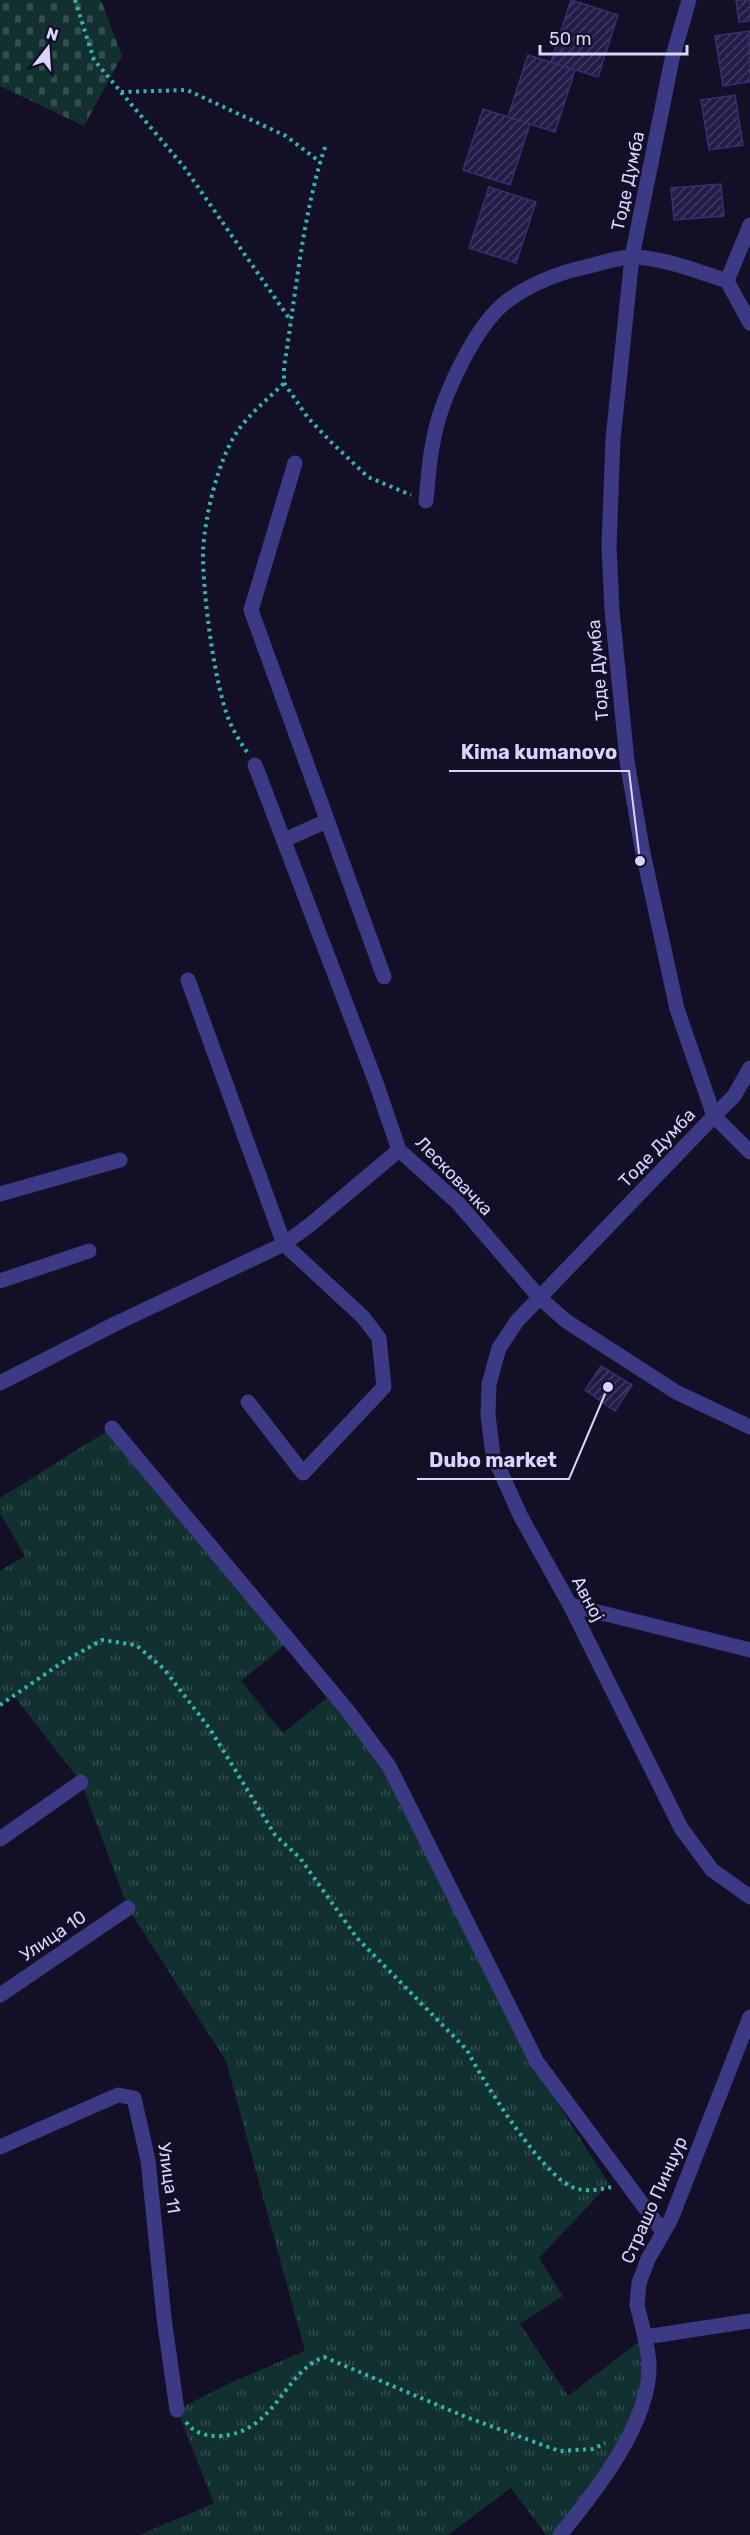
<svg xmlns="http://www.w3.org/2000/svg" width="750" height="2535" font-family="Rubik,sans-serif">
	<defs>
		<pattern id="grass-tufts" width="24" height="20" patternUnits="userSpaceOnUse" patternTransform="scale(1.5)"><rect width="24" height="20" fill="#12302f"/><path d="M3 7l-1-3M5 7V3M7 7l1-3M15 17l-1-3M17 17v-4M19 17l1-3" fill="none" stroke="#344d4e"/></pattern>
		<pattern id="cemetery-stones" width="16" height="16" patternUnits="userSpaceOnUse" patternTransform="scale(1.5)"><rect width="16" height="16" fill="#12302f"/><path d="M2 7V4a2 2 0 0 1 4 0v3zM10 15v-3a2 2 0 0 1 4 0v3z" fill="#344d4e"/></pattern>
		<pattern id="building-hatch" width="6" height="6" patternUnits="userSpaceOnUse" patternTransform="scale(1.5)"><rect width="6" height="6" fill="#241b47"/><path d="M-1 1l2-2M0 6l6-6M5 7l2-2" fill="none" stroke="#433b63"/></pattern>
	</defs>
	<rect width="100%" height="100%" fill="#130f26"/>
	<path fill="url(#grass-tufts)" d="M112,1428L290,1641L241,1681L283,1733L333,1693L391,1768L531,2061L609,2184L539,2258L563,2296L520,2324L568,2396L645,2337L646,2391L608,2473L560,2535H546L511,2488L448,2535H140L214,2503L177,2410L228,2384L305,2351L226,2061L128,1908L81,1782L14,1696L0,1705V1571L25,1556L0,1513V1498Z"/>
	<path fill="url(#cemetery-stones)" d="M0,0H101L122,56L84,126L0,86Z"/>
	<g fill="url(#building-hatch)" stroke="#3b2d73" stroke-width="1.5">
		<path d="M571,0L618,15L598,77L551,62Z"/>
		<path d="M736,0H750V21L739,22Z"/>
		<path d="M749,31L750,82L723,86L715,36Z"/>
		<path d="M528,55L575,70L555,132L508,117Z"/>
		<path d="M735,95L743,145L709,150L701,100Z"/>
		<path d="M483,109L530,124L510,185L463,170Z"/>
		<path d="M721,184L724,216L674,220L671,188Z"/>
		<path d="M489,187L536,202L516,263L469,248Z"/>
		<path d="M601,1366L632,1385L615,1411L585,1390Z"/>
	</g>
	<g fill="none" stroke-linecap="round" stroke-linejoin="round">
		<g stroke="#2fb8b0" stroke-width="4" stroke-dasharray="3 4.5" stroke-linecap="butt">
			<path d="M75,0L94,60L184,167L291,321"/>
			<path d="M121,92L187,90L286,136L320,162"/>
			<path d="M325,147C302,217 296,294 284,367V383L308,418L331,442L368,477L411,495"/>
			<path d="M247,752C242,745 237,737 233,729C215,696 202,588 203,550C205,516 218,460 237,432C249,414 269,398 284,383"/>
			<path d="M0,1705L63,1662L102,1640L136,1645L164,1669L210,1729L275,1835L300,1858L357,1938L467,2050C483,2082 540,2171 570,2186C584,2193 597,2190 611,2187"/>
			<path d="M186,2422C194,2433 205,2436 219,2436C276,2433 283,2372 324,2357L466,2417L559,2451L593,2449L605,2443"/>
		</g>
		<g stroke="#3d3a85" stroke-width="15">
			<path d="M689,0L672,59L632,257L613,439L609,546L612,610L627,761L642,848L677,1009L714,1116L517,1321L499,1348L489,1384L488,1415L493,1455L521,1517L570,1605L681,1828L712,1870L750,1897"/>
			<path d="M727,281L750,225"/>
			<path d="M295,463L251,610L384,977"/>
			<path d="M426,501C428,481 429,461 433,442C440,401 475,323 510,299C533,283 558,273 585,267C600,264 619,256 635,257C667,259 697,271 727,281L750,323"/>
			<path d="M255,765L375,1080L399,1150L458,1203L539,1297L566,1321L676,1392L750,1427"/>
			<path d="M284,840L327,821"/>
			<path d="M188,980L284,1244L363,1317L379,1338L384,1387L303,1473L248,1402"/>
			<path d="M750,1068L734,1096L714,1116L750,1152"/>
			<path d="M0,1194L120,1160"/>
			<path d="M0,1281L89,1251"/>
			<path d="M0,1383L115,1324L284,1244L311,1224L399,1150"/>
			<path d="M112,1428L348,1711L389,1766L537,2062L663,2232"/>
			<path d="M570,1605L750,1650"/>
			<path d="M0,1839L81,1782"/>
			<path d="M0,1995L128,1908"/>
			<path d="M750,2017L671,2219L648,2259L639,2283L637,2305L645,2337L750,2321"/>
			<path d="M0,2147L118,2095L134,2098L148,2160L164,2318L177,2410"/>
			<path d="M560,2535C595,2492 651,2422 649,2364C649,2355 646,2346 645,2337"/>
		</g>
	</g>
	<g text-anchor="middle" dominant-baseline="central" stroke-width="5" stroke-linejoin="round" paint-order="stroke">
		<g font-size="18" fill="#d9d4ff" stroke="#130f26">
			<text transform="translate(628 181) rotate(-78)">Тоде Думба</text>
			<text transform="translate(598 670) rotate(-95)">Тоде Думба</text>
			<text transform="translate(657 1148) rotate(-46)">Тоде Думба</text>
			<text transform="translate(454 1176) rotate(46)">Лесковачка</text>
			<text transform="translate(588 1599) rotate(62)">Авној</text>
			<text transform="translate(53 1936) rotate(-34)">Улица 10</text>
			<text transform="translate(169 2178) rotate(82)">Улица 11</text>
			<text transform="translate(654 2200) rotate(-66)">Страшо Пинџур</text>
		</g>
	</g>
	<path fill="none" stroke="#d9d4ff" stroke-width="2" d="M640 861L629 771H449M608 1387L569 1479H417"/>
	<g fill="#d9d4ff" stroke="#130f26" stroke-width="2">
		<circle cx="640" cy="861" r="6"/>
		<circle cx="608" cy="1387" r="6"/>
	</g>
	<g font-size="20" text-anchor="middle" font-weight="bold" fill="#d9d4ff" stroke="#130f26" stroke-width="5" stroke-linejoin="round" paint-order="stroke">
		<text x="539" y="759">Kima kumanovo</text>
		<text x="493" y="1467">Dubo market</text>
	</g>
	<g transform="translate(48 48) rotate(17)" stroke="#130f26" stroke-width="4.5" paint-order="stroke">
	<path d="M0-4.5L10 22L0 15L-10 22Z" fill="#d9d4ff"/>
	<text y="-9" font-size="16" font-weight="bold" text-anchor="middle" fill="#d9d4ff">N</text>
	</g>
	<path d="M540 45v9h147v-9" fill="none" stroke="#d9d4ff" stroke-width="3"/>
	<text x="549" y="45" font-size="18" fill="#d9d4ff" stroke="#130f26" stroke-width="4.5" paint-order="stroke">50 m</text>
</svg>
